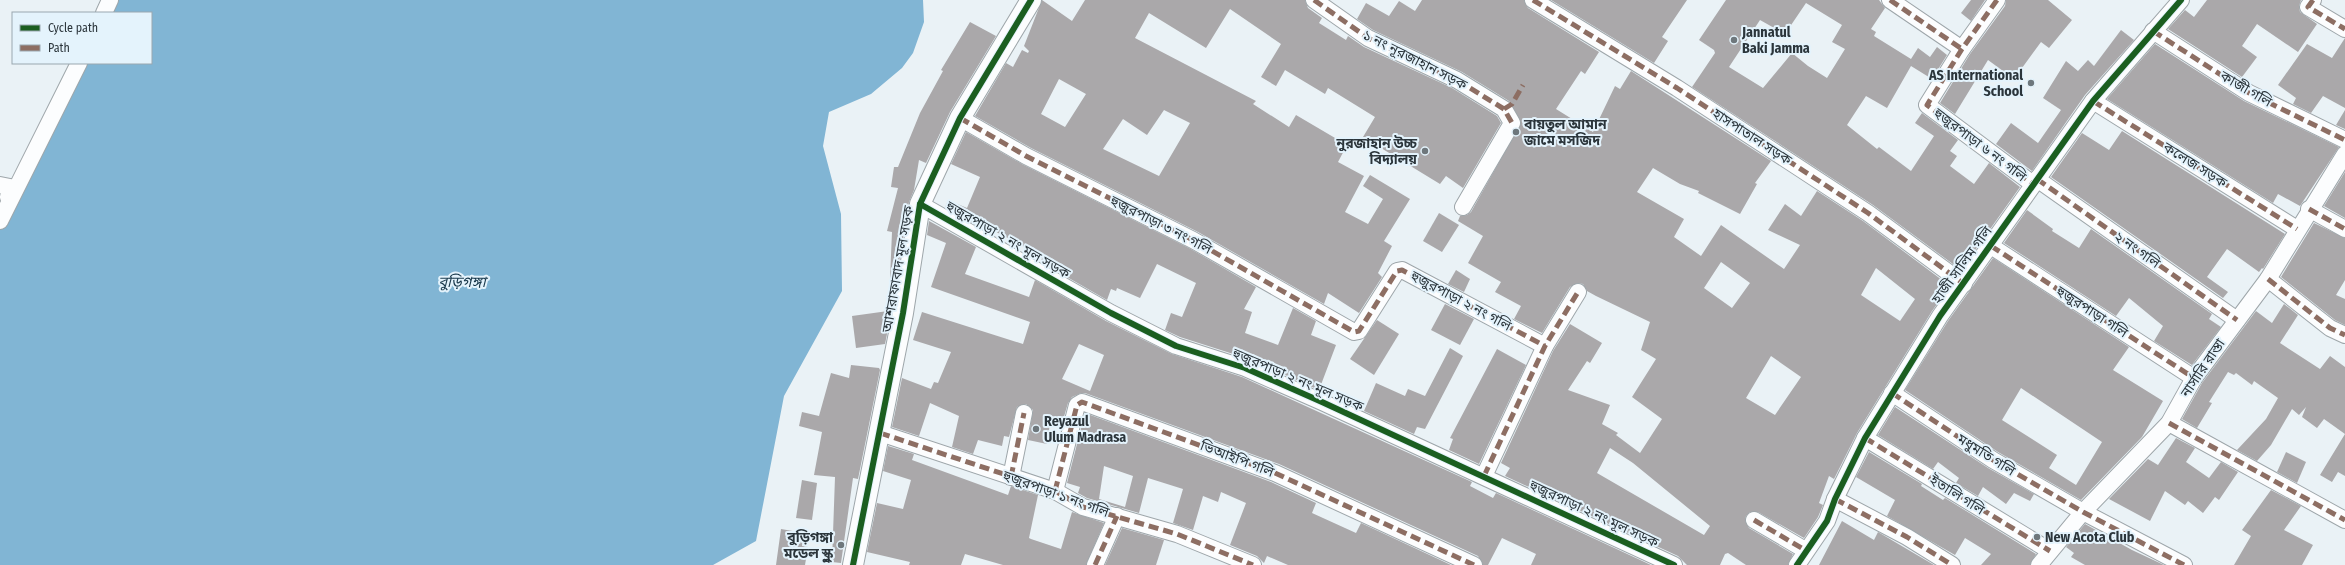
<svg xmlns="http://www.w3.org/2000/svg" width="2345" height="565" font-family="'Fira Sans Condensed','Noto Sans Bengali',sans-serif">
	<rect width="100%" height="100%" fill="#eaf2f6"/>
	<path fill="#81b5d4" d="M112,0H923L924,22L913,53L902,68L871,94L829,112L823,146L841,214L842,291L784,396L756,541L713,565H0V220L79,63H151V13H105Z"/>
	<g fill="#aaa8aa" fill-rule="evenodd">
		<path d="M1042,0L1072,21L1085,0H1305L1308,8L1322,18L1319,23L1346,40L1348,36L1364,47L1452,88L1497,116L1501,123L1463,188L1446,176L1440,184L1363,137L1375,117L1328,88L1325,94L1285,70L1276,86L1261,77L1281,44L1230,9L1206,48L1149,13L1135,38L1256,101L1253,104L1289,127L1296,115L1347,145L1338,162L1364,176L1345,212L1368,224L1383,199L1363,186L1370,175L1410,199L1384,241L1392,246L1378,273L1382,277L1359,313L1328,293L1324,304L1198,232L1031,148L975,116L1006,63L1013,67L1022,50L1028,53L1029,51L1024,46ZM1059,79L1086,94L1065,127L1041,114ZM1164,110L1190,123L1159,176L1103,149L1123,119L1147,135Z"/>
		<path d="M1422,0H1524L1528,8L1599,52L1585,74L1581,71L1556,109L1593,132L1615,86L1620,89L1631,71L1771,161L1755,183L1757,184L1740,214L1698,193L1699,191L1680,184L1653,168L1637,192L1684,219L1674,237L1701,256L1721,225L1784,269L1800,245L1768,230L1785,204L1801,216L1817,191L1863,221L1950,286L1932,311L1857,433L1834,479L1829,476L1819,503L1823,505L1818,517L1804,538L1758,512H1750L1746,516L1745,520L1749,528L1793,554L1788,565H1746L1728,553L1725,554L1720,565H1687L1678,556L1505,476L1510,468L1501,463L1553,351L1570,324L1602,343L1590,363L1587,361L1568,390L1610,405L1602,424L1618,433L1616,435L1640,453L1662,419L1632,397L1656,359L1641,350L1650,322L1596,296L1587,291L1583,284L1578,283L1570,287L1542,333L1514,319L1521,306L1495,292L1501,282L1468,263L1483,236L1458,221L1460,216L1467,215L1471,212L1521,123L1509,101L1462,72L1373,30L1357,19L1366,3L1389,16L1399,1L1415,11ZM1721,262L1750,283L1732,308L1704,288ZM1876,268L1915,299L1900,321L1861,295ZM1771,356L1801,377L1775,415L1746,398ZM1610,448L1633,463L1710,526L1704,535L1597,473Z"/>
		<path d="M1551,0H1687L1662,37L1668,41L1654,63Z"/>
		<path d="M1726,0H1879L1885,8L1871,29L1876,32L1874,36L1911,59L1918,48L1930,57L1937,47L1947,55L1932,79L1911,66L1887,108L1866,96L1847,125L1877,149L1879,147L1911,171L1934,136L1915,123L1922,113L1958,140L1950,151L1957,156L1950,166L1974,184L1989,163L2020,187L1961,270L1873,205L1692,87L1715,53L1714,50L1699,40ZM1806,3L1842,25L1832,42L1845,49L1827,78L1808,66L1792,53L1763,88L1729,67L1760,20L1785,34Z"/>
		<path d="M1971,0H1985L1971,21L1961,13Z"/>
		<path d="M2006,0H2048L2072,20L2049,48L2041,42L2014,79L1988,60L1955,114L1940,103L1970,54L2005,6Z"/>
		<path d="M2207,0H2301L2299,6L2300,12L2317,24L2298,52L2257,24L2242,46L2257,57L2242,77L2168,29L2185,10L2194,17Z"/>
		<path d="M970,22L996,36L950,112L926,163L919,160L914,190L909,202L896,280L890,279L892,232L887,231L898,188L891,187L894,167H898L920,113L943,71L941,70Z"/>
		<path d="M2121,30L2134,40L2085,95L2032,171L1996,144L2011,123L2038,143L2061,110L2043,98L2066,61L2078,71L2088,60L2094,66Z"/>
		<path d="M2345,38V108L2323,96L2311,113L2293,104L2296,98L2278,85L2307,44L2332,58Z"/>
		<path d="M2155,44L2244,101L2339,147L2300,206L2278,194L2273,203L2107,99Z"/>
		<path d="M2345,110V129L2336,125Z"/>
		<path d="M2122,131L2285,234L2263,269L2262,268L2259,272L2227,249L2207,277L2228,292L2223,298L2051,177L2082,133L2109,150Z"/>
		<path d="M966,132L1022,164L1189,248L1256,287L1244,309L1252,312L1245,333L1278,345L1293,308L1316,321L1311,335L1336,345L1319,390L1249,359L1180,337L1165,330L1171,313L1182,317L1196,283L1157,264L1140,298L1117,288L1116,291L1111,289L1107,300L1041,262L1042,258L1029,252L1030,250L985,226L983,229L945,208L948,200L967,208L980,177L951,164Z"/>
		<path d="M2345,172V218L2324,206Z"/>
		<path d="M2027,210L2053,229L2052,231L2079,248L2091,229L2212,314L2209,319L2221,327L2192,365L2154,341L2163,326L2129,298L2116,316L2004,243Z"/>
		<path d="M1439,213L1459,225L1442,252L1423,241Z"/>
		<path d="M929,221L976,247L965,274L1029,297L1035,280L1106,321L1172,354L1242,377L1472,482L1470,486L1493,498L1496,493L1651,565H1531L1536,554L1502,538L1488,565H1483L1478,556L1279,464L1085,393H1081L1072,397L1068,403L1063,420L1051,416L1047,444L1028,440L1033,410L1026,404L1017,407L1009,437L1004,436L1002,446L978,440L973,454L952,447L959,416L930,403L919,436L892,427L902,378L931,389L934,382L938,383L951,352L913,340L922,312L1023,344L1030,322L931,287L946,243L927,235ZM1079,344L1104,355L1090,391L1062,379Z"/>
		<path d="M2314,223L2345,238V280L2336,295L2345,299V325L2335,320L2281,277Z"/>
		<path d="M1993,258L2129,347L2113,370L2163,401L2142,437L2081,500L1998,452L1905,390L1948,321ZM2021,388L2102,442L2076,485L2049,468L2057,455L2002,420Z"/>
		<path d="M1456,270L1470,279L1464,292L1448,284Z"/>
		<path d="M1445,304L1474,319L1460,345L1431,330Z"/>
		<path d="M2284,304L2298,315L2280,343L2320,369L2330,356L2345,367V434L2324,419L2317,428L2302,417L2306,407L2299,415L2292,409L2271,445L2257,461L2237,450L2266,419L2278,398L2254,381L2252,385L2236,373L2234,375L2228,372L2209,402L2212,403L2197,428L2182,419L2202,383L2256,311L2272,323Z"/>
		<path d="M888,311L889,324L885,344L856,348L852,316Z"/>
		<path d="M1377,320L1399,334L1374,375L1350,359Z"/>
		<path d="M1450,348L1463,356L1425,429L1417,427L1414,434L1364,411L1376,383L1405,396L1408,389L1425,396Z"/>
		<path d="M1497,349L1526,365L1479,464L1449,450L1453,439L1450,438Z"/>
		<path d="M851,365L879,368L880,370L858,479L853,478L841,563L832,562L835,477L814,475L822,432L799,426L802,412L819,416L831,373L849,378Z"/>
		<path d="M1895,407L1988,468L2034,494L2030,501L2014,493L2006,504L1983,487L1978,496L1956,483L1959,478L1938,462L1933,469L1878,435Z"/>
		<path d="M1085,413L1271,482L1316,503L1312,513L1356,533L1361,523L1451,565H1288L1267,556L1264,563L1257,556L1230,545L1246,503L1221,492L1218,502L1203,496L1193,530L1173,523L1183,489L1148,478L1139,513L1087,498L1078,493L1080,487L1067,483ZM1104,466L1133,476L1125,507L1099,499Z"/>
		<path d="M2345,434V476L2338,472L2332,482L2320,475Z"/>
		<path d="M2176,438L2195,448L2186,462L2209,478L2221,462L2238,472L2219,500L2215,497L2203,513L2188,501L2185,505L2165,491L2150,521L2109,499L2148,459L2158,465Z"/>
		<path d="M888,446L914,454L912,460L1008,495L1011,486L1038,495L1029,538L1031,539L1061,549L1072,512L1104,523L1086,565H1003L965,554L961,565H909L910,562L867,552L877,503L903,509L911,480L883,471Z"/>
		<path d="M1869,452L1922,484L1921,486L1943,500L1945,498L2036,554L2030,565H1981L1991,554L1965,538L1955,555L1887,516L1895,500L1856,477Z"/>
		<path d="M2286,452L2306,462L2297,483L2277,472Z"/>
		<path d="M802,480L817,483L812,520L796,518Z"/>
		<path d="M2271,490L2301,506L2284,530L2313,545L2302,565H2234L2251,536L2242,530Z"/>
		<path d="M1842,521L1874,540L1878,532L1934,565H1819Z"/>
		<path d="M2085,524L2132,550L2164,565H2085L2071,557L2074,553L2066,547Z"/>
		<path d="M1122,528L1164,540L1156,565H1105Z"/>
		<path d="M781,529L804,533L802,546L808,547L805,565H776Z"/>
	</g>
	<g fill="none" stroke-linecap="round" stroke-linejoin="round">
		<defs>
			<g id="minor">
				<path d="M1314,0L1368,38L1457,80L1504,109L1512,123L1463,207"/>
				<path d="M1533,0L1677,88L1868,213L1964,284"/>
				<path d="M1890,0L1962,49"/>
				<path d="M1997,0L1962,49L1927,105L2033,184"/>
				<path d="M2313,0L2308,7L2345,29"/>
				<path d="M104,13L110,0"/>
				<path d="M2153,31L2249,93L2345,140"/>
				<path d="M2093,101L2297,229"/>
				<path d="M960,118L1026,156L1193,240L1354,332L1359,331L1397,271L1402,270L1545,346"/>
				<path d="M2037,179L2237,320"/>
				<path d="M0,185L15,188L8,197"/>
				<path d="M920,204L1111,313L1176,346L1245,368L1322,402L1674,565"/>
				<path d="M2309,209L2345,229"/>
				<path d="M0,221L79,63"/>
				<path d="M1991,246L2194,378"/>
				<path d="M2268,279L2330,328L2345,335"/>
				<path d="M1892,393L1993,460L2083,512L2184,565"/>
				<path d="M2169,423L2345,520"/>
				<path d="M880,433L1055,491L1083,507L1177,534L1253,565"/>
				<path d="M1865,438L2050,551"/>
				<path d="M1484,476L1545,346L1578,292"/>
				<path d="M1011,477L1024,413"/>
				<path d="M1055,491L1077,405L1082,402L1275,473L1474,565"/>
				<path d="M1835,499L1907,537L1952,565"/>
				<path d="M1754,520L1805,550"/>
				<path d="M1095,565L1117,516"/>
				<path d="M1797,565L1827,521L1835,499L1865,438L1940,316L2093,101L2181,0"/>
				<path d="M2039,565L2083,512L2169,423L2194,378L2268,279L2345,154"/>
			</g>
			<path id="tertiary" d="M853,565L903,313L920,204L960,118L1031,0"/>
		</defs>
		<use href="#minor" stroke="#9ea6aa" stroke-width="18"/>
		<use href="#tertiary" stroke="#9ea6aa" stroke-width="22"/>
		<use href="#minor" stroke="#fcfdfe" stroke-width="16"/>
		<use href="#tertiary" stroke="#fcfdfe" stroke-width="20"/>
		<g stroke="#8d6e63" stroke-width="5" stroke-dasharray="10 5" stroke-linecap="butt">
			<path d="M1314,0L1368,38L1457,80L1504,109L1512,123"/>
			<path d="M1533,0L1677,88L1868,213L1964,284"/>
			<path d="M1890,0L1962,49"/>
			<path d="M1997,0L1962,49L1927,105L2033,184"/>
			<path d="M2313,0L2308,7L2345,29"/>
			<path d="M2153,31L2249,93L2345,140"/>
			<path d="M2093,101L2297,229"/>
			<path d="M1504,109L1512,104L1523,85"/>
			<path d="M960,118L1026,156L1193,240L1354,332L1359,331L1397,271L1402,270L1545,346"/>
			<path d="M2037,179L2237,320"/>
			<path d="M2309,209L2345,229"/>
			<path d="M1991,246L2194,378"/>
			<path d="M2268,279L2330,328L2345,335"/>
			<path d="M1892,393L1993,460L2083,512L2184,565"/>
			<path d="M2169,423L2345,520"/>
			<path d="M880,433L1055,491L1083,507L1177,534L1253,565"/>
			<path d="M1865,438L2050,551"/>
			<path d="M1484,476L1545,346L1578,292"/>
			<path d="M1011,477L1024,413"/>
			<path d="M1055,491L1077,405L1082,402L1275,473L1474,565"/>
			<path d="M1835,499L1907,537L1952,565"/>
			<path d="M1754,520L1805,550"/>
			<path d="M1095,565L1117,516"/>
		</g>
		<defs>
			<g id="cycleway">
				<path d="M920,204L1111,313L1176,346L1245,368L1322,402L1674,565"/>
				<path d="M853,565L903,313L920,204L960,118L1031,0"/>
				<path d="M1797,565L1827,521L1835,499L1865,438L1940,316L2093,101L2181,0"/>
			</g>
		</defs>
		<use href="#cycleway" stroke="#e4f3fc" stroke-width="8"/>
		<use href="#cycleway" stroke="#1b5e20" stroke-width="6"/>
	</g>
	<g fill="#6e777c" stroke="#e4f3fc" stroke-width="1.5">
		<circle cx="1734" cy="40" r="4"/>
		<circle cx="2031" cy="83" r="4"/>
		<circle cx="1516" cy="132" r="4"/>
		<circle cx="1425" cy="151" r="4"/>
		<circle cx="1036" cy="429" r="4"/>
		<circle cx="2037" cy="537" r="4"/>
		<circle cx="841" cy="545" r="4"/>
	</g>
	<g text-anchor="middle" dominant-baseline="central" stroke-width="4" stroke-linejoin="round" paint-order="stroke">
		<g font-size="14" font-weight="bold" fill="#2b353b" stroke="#e4f3fc" text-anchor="start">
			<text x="1742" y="32">Jannatul<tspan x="1742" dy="16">Baki Jamma</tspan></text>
			<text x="2023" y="75" text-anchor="end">AS International<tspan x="2023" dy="16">School</tspan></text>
			<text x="1524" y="124">বায়তুল আমান<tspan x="1524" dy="16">জামে মসজিদ</tspan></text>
			<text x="1417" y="143" text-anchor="end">নুরজাহান উচ্চ<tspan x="1417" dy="16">বিদ্যালয়</tspan></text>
			<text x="1044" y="421">Reyazul<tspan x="1044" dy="16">Ulum Madrasa</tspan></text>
			<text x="833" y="537" text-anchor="end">বুড়িগঙ্গা<tspan x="833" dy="16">মডেল স্কুল</tspan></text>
			<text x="2045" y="537">New Acota Club</text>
		</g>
		<g font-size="14" fill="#2b353b" stroke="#e4f3fc">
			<text transform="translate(1415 60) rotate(27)">১ নং নূরজাহান সড়ক</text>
			<text transform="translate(2246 89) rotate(30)">কাজী গলি</text>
			<text transform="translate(1752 137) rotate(33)">হাসপাতাল সড়ক</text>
			<text transform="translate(1980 145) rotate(37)">হুজুরপাড়া ৬ নং গলি</text>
			<text transform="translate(2195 165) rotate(32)">কলেজ সড়ক</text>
			<text transform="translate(1161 225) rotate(27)">হুজুরপাড়া ৩ নং গলি</text>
			<text transform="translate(1008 240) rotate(30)">হুজুরপাড়া ২ নং মূল সড়ক</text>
			<text transform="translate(2137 250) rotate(35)">২ নং গলি</text>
			<text transform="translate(1962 265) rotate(-54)">হাজী সালিম গলি</text>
			<text transform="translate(898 269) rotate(-80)">আশরাফাবাদ মূল সড়ক</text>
			<text transform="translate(1461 301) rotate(28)">হুজুরপাড়া ২ নং গলি</text>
			<text transform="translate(2092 312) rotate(33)">হুজুরপাড়া গলি</text>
			<text transform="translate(2203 368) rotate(-56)">নার্সারি রাস্তা</text>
			<text transform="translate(1298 380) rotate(23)">হুজুরপাড়া ২ নং মূল সড়ক</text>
			<text transform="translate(1986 455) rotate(32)">মধুমতি গলি</text>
			<text transform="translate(1237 459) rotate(21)">ভিআইপি গলি</text>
			<text transform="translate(1056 494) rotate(20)">হুজুরপাড়া ১ নং গলি</text>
			<text transform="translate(1957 495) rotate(32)">ইতালি গলি</text>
			<text transform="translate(1594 514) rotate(25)">হুজুরপাড়া ২ নং মূল সড়ক</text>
		</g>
		<g font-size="15" font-style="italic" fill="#17374a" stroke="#e4f3fc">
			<text x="462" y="282">বুড়িগঙ্গা</text>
		</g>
	</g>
	<rect x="12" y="12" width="140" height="52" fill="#e4f3fc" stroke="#9aa7af"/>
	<rect x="20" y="25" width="20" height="6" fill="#1b5e20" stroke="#9aa7af"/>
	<text x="48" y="32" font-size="12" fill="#2b353b">Cycle path</text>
	<rect x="20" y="45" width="20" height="6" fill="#8d6e63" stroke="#9aa7af"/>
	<text x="48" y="52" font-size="12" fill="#2b353b">Path</text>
</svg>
